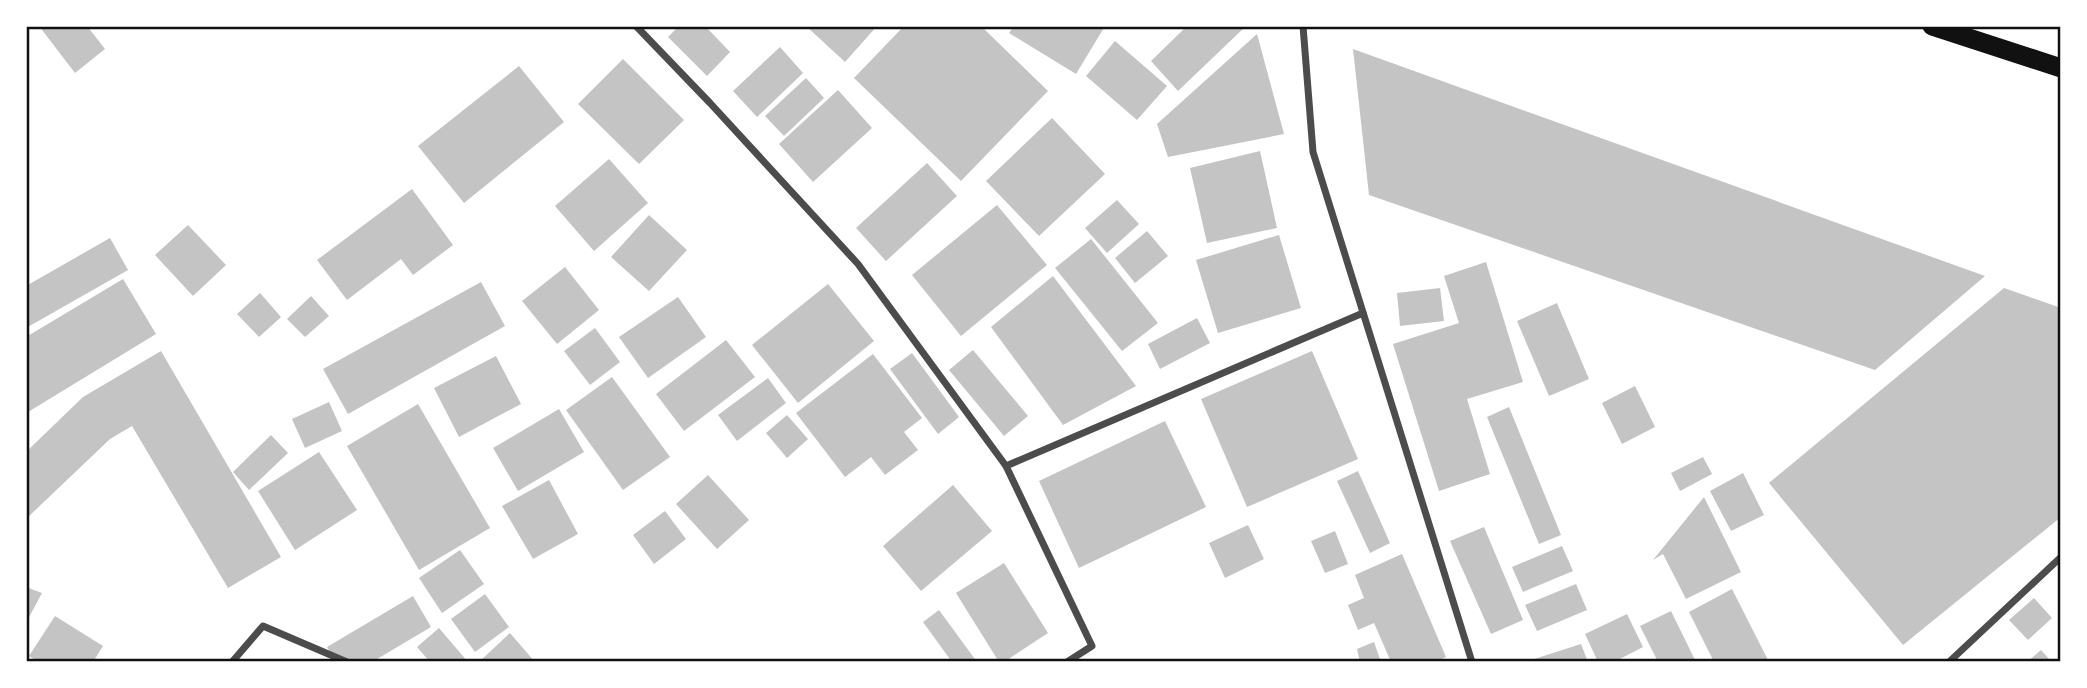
<svg xmlns="http://www.w3.org/2000/svg" width="2087" height="688" font-family="Mulish,sans-serif">
	<rect width="100%" height="100%" fill="#fff"/>
	<g fill="#c4c4c4">
		<path d="M39,26H87L105,49L75,73Z"/>
		<path d="M679,26H705L730,52L707,76L668,37Z"/>
		<path d="M806,26H877L845,62Z"/>
		<path d="M904,26H981L1048,91L961,181L854,78Z"/>
		<path d="M1014,26H1105L1076,74L1009,33Z"/>
		<path d="M1187,26H1246L1178,91L1151,61Z"/>
		<path d="M1257,34L1284,134L1168,157L1157,124Z"/>
		<path d="M1115,41L1167,86L1137,120L1086,76Z"/>
		<path d="M780,47L803,73L757,117L733,91Z"/>
		<path d="M1353,49L1985,276L1875,370L1369,195Z"/>
		<path d="M623,59L684,120L639,164L578,104Z"/>
		<path d="M519,66L564,122L464,203L418,146Z"/>
		<path d="M806,78L824,98L784,136L765,116Z"/>
		<path d="M838,90L872,128L813,182L779,144Z"/>
		<path d="M1052,118L1105,174L1039,236L986,181Z"/>
		<path d="M1260,151L1277,228L1207,243L1190,168Z"/>
		<path d="M609,159L648,203L594,251L555,206Z"/>
		<path d="M927,163L957,196L886,261L856,228Z"/>
		<path d="M412,189L453,245L413,275L401,259L347,300L317,260Z"/>
		<path d="M1117,200L1139,224L1107,253L1085,228Z"/>
		<path d="M997,205L1047,265L961,336L912,275Z"/>
		<path d="M649,215L687,250L649,291L611,257Z"/>
		<path d="M188,225L226,265L193,296L155,255Z"/>
		<path d="M1147,231L1168,256L1135,283L1115,258Z"/>
		<path d="M1279,235L1301,308L1218,333L1196,260Z"/>
		<path d="M110,238L128,270L26,328V286Z"/>
		<path d="M1091,239L1158,323L1122,351L1055,268Z"/>
		<path d="M1486,262L1523,382L1467,399L1490,474L1439,491L1393,344L1459,323L1444,276Z"/>
		<path d="M565,267L599,310L557,344L522,301Z"/>
		<path d="M1053,276L1136,386L1063,425L991,327Z"/>
		<path d="M123,279L156,334L28,412L26,337Z"/>
		<path d="M481,282L505,326L348,414L323,369Z"/>
		<path d="M828,284L874,341L798,403L752,345Z"/>
		<path d="M1440,288L1444,321L1400,326L1397,293Z"/>
		<path d="M2004,288L2061,308V517L1903,645L1769,483Z"/>
		<path d="M260,293L281,317L259,337L237,314Z"/>
		<path d="M311,296L329,316L305,337L287,319Z"/>
		<path d="M678,297L706,337L648,378L619,337Z"/>
		<path d="M1557,303L1589,379L1549,396L1517,321Z"/>
		<path d="M1197,318L1210,343L1160,369L1148,344Z"/>
		<path d="M595,328L620,362L590,385L564,351Z"/>
		<path d="M726,340L755,377L684,431L656,394Z"/>
		<path d="M973,350L1028,416L1004,436L949,370Z"/>
		<path d="M161,351L281,557L228,588L132,426L110,439L26,519V452L83,397Z"/>
		<path d="M1312,351L1358,459L1247,507L1201,399Z"/>
		<path d="M912,353L959,417L938,434L890,369Z"/>
		<path d="M873,354L922,418L904,432L918,450L885,475L871,457L845,477L796,413Z"/>
		<path d="M496,356L521,404L459,437L434,388Z"/>
		<path d="M612,377L670,457L623,490L566,410Z"/>
		<path d="M768,378L786,403L737,441L718,415Z"/>
		<path d="M1635,386L1655,427L1622,444L1602,403Z"/>
		<path d="M329,402L342,431L305,448L292,419Z"/>
		<path d="M418,404L490,528L419,570L347,446Z"/>
		<path d="M1509,407L1561,535L1539,544L1487,417Z"/>
		<path d="M559,409L584,452L518,491L493,448Z"/>
		<path d="M787,415L808,439L787,458L766,433Z"/>
		<path d="M1165,421L1206,507L1079,568L1039,481Z"/>
		<path d="M271,435L288,453L249,490L233,472Z"/>
		<path d="M319,452L357,510L295,550L258,491Z"/>
		<path d="M1703,457L1712,474L1680,491L1671,473Z"/>
		<path d="M1358,471L1390,543L1370,553L1337,481Z"/>
		<path d="M1743,473L1764,515L1731,531L1710,491Z"/>
		<path d="M708,475L749,520L717,549L676,504Z"/>
		<path d="M549,480L578,534L533,559L502,506Z"/>
		<path d="M953,485L992,531L921,591L883,546Z"/>
		<path d="M1704,497L1741,572L1686,599L1663,554L1653,560Z"/>
		<path d="M665,511L686,539L654,564L633,535Z"/>
		<path d="M1248,525L1264,559L1225,578L1209,543Z"/>
		<path d="M1484,527L1523,620L1491,634L1450,541Z"/>
		<path d="M1335,531L1348,564L1325,573L1311,541Z"/>
		<path d="M1562,546L1573,571L1523,592L1512,567Z"/>
		<path d="M460,550L484,584L442,613L419,578Z"/>
		<path d="M1402,554L1446,657L1435,662H1391L1374,623L1358,630L1348,605L1364,598L1355,575Z"/>
		<path d="M1004,563L1048,633L1004,662H999L956,593Z"/>
		<path d="M1576,584L1587,610L1537,631L1525,605Z"/>
		<path d="M26,587L42,593L26,623Z"/>
		<path d="M1732,589L1769,662H1714L1689,612Z"/>
		<path d="M485,594L509,627L475,652L451,619Z"/>
		<path d="M413,596L431,627L372,662H336L327,647Z"/>
		<path d="M2034,598L2052,618L2028,640L2009,620Z"/>
		<path d="M939,610L977,662H952L923,622Z"/>
		<path d="M1671,611L1696,662H1658L1640,626Z"/>
		<path d="M1627,614L1643,647L1614,662H1598L1585,634Z"/>
		<path d="M55,616L103,646L93,662H38L29,656Z"/>
		<path d="M439,628L468,662H430L417,647Z"/>
		<path d="M510,633L535,662H479Z"/>
		<path d="M1374,642L1381,662H1360L1357,649Z"/>
		<path d="M1581,644L1588,662H1528V661Z"/>
		<path d="M2041,650L2050,660L2048,662H2027Z"/>
	</g>
	<g fill="none" stroke-linecap="round" stroke-linejoin="round">
		<g stroke="#4c4c4c" stroke-width="7">
			<path d="M636,26L710,103L858,264L1006,466"/>
			<path d="M1303,26L1313,152L1472,662"/>
			<path d="M232,662L263,626L347,662"/>
			<path d="M1067,662L1092,646L1006,466L1363,313"/>
			<path d="M1949,662L2061,557"/>
		</g>
		<path stroke="#111" stroke-width="19" d="M1932,26L2061,68"/>
	</g>
	<rect width="2087" height="688" fill="none" stroke="#ffffff" stroke-width="56"/>
	<rect x="28" y="28" width="2031" height="632" fill="none" stroke="#111" stroke-width="2.5"/>
</svg>
